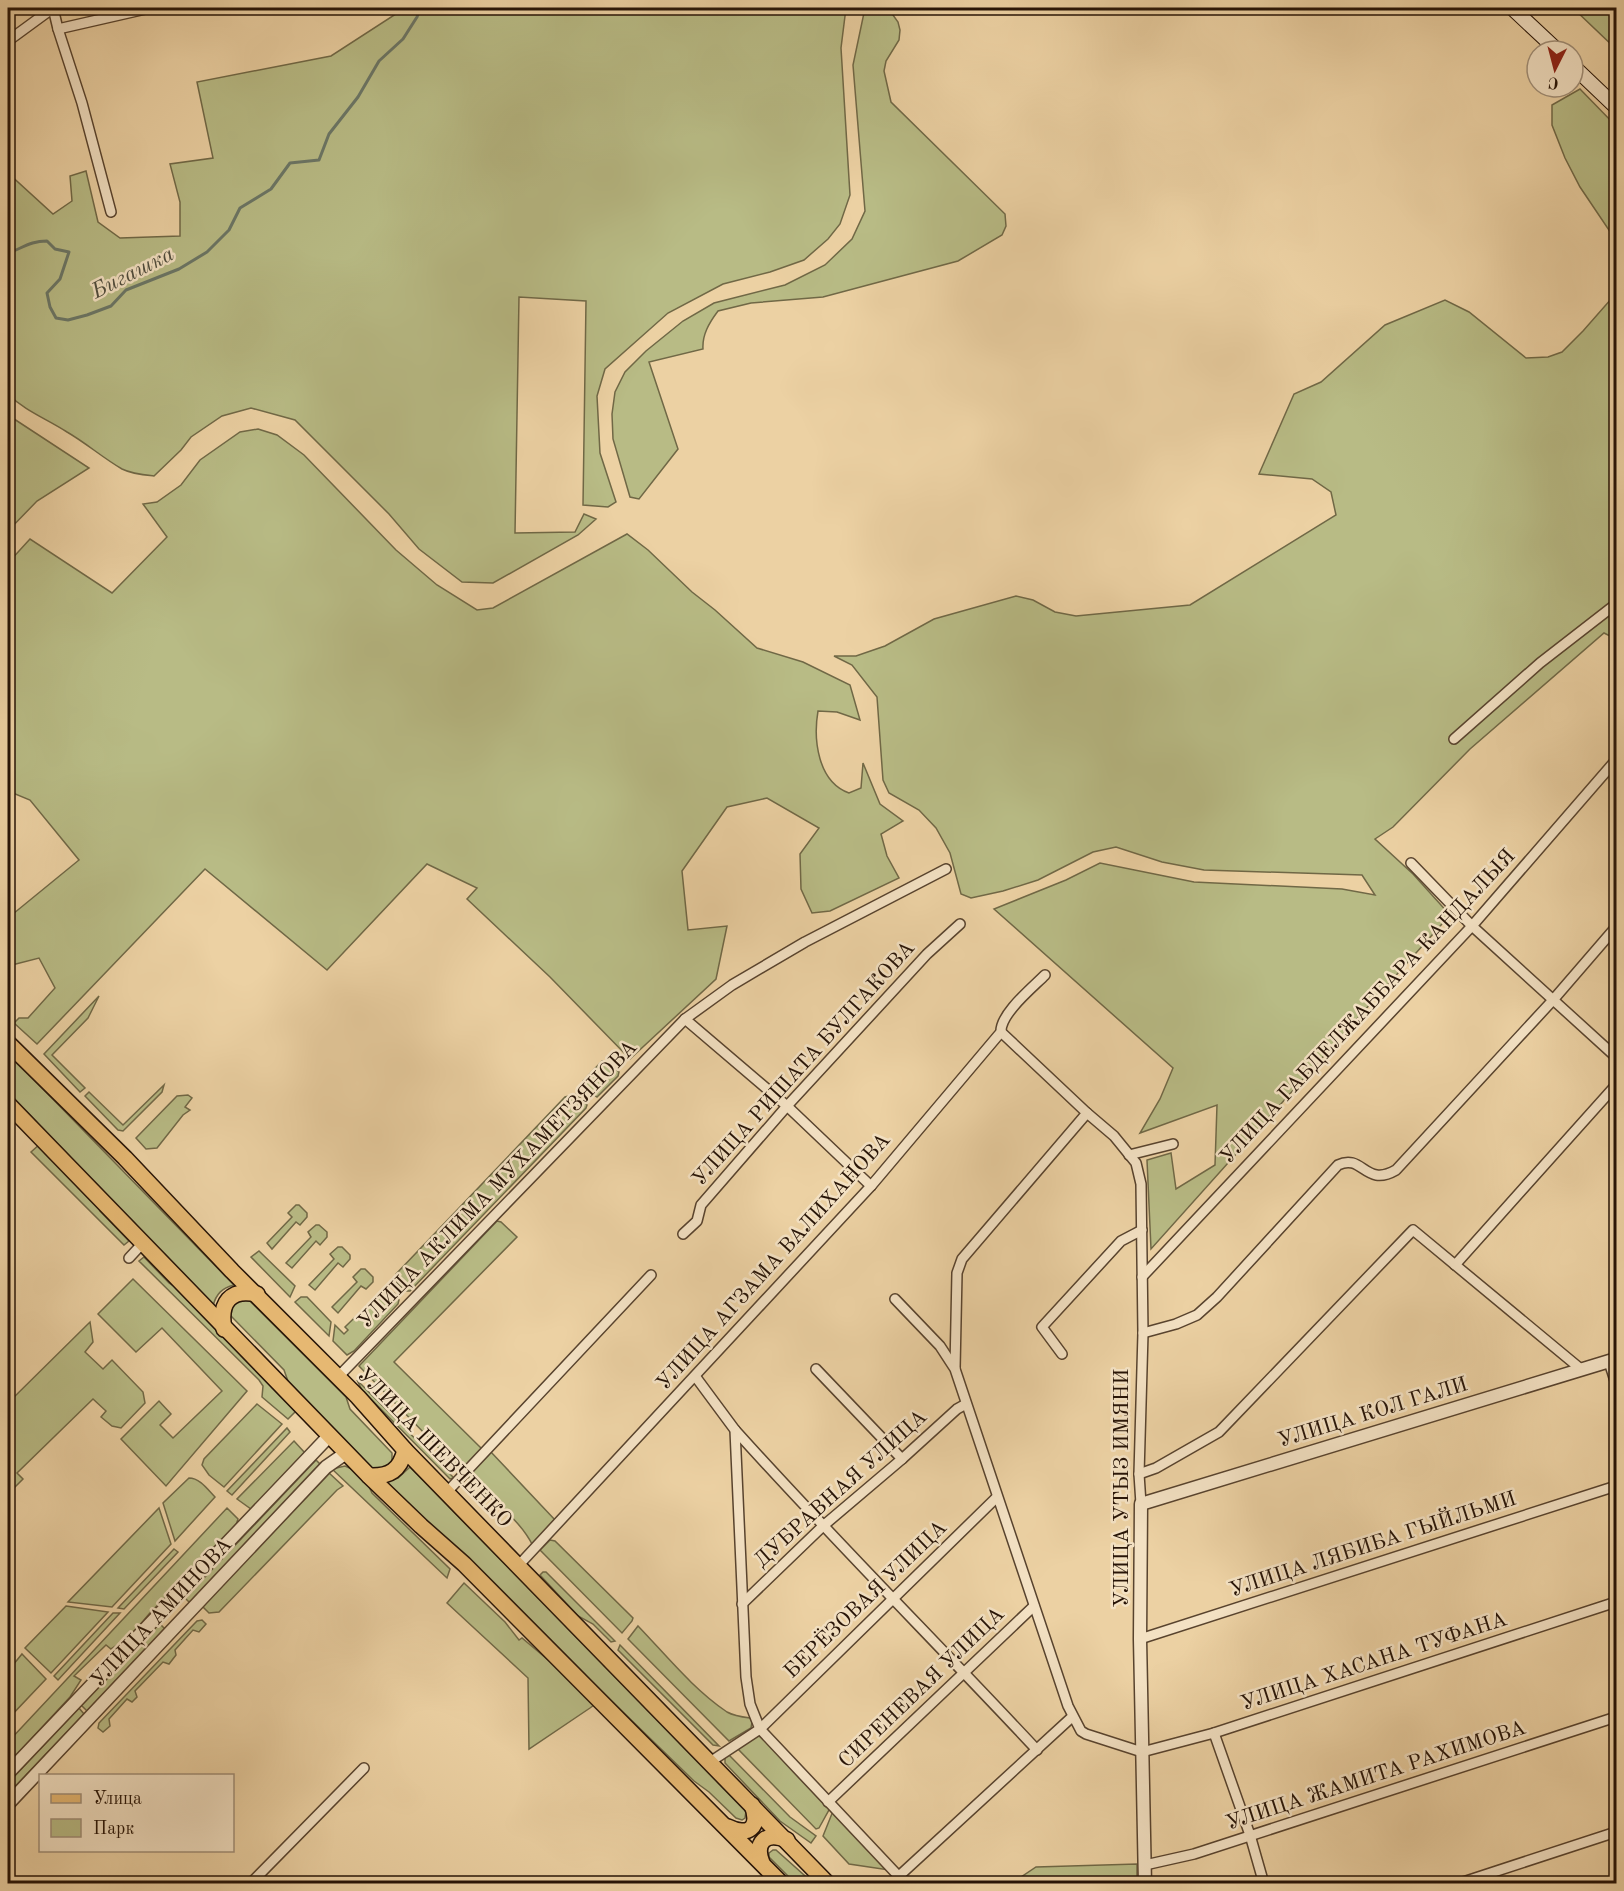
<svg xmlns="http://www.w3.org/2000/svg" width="1624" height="1891" font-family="'Old Standard TT',serif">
	<rect width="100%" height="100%" fill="#ecd1a3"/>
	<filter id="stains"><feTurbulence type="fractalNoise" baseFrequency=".00333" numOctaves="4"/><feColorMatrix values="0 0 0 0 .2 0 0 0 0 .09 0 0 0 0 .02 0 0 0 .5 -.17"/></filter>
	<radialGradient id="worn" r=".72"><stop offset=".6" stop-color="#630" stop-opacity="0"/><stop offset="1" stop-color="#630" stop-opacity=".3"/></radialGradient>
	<g fill="#b8bb85" stroke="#706846" stroke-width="1.5">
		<path d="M405,8H846L841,48L850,195L840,224L828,239L804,260L770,272L723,284L668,313L605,369L597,396L600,453L616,502L608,507L583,505L586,301L519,297L515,533L575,532L584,514L596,519L578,535L493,583L462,582L419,549L389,514L295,420L251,408L222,416L191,437L181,450L154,476C144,475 132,474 122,469C103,458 86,443 67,432C47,419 25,411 8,394V173L53,214L72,201L70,176L86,171L98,222L120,238L180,236V202L170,164L213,158L197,82L331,56Z"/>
		<path d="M865,8H888L898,22L900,30L899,40L886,61L884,71L891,102L1005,214L1006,226L1002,235L958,261L823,297L751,303L718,311C709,323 702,335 703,349L649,362L678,449L639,499L630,497L613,439L612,414L615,392L625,372L646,351L683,321L714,303L785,285L825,265L852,239L865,211L853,65Z"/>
		<path d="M1573,8H1616V49Z"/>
		<path d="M1580,89L1616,126V250L1611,233L1580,187L1565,158L1552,125V105Z"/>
		<path d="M1616,280V639L1604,633L1470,749L1393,827L1375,839L1413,874L1450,915L1151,1249L1147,1160L1171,1153L1176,1189L1215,1165L1217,1105L1140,1133L1160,1099L1173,1068L994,909L1066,880L1100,863L1194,882L1342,889L1375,895L1362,875L1204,870L1162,862L1116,847L1093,852L1038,880L1003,891L971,898L961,894L950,853L936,828L919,810L889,793L883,780L877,697L852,665L834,656H856L885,646L934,619L1016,596L1033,600L1055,612L1076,616L1190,605L1336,515L1331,492L1312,479L1259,474L1294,394L1321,382L1385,325L1445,300L1469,312L1526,358L1548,357L1562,352L1583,331L1612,298Z"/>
		<path d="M8,415L89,468L37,501L8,531Z"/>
		<path d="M258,429L277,435L304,455L396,550L437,585L477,610L493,608L627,534L648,550L692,592L715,610L757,648L803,662L850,685L860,720L837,712L818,711C813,740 818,782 849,793L861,788L863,763L880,804L903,821L881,834L887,856L899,878L830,911L812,913L801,889L800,854L819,828L767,798L727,807L682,871L688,930L727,926L716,979L630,1059L550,977L467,899L477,888L427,864L327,970L205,869L37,1044L14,1023L19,1018H28L55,988L39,958L8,966V918L79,860L30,800L8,791V563L30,539L112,593L167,537L143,504L157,502L181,485L200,460L240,432Z"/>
		<path d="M99,996L88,1018L52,1055L85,1088L80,1092L44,1054Z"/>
		<path d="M8,1053L234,1285C222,1288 216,1294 213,1306L8,1092Z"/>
		<path d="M602,1061L609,1063L619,1072L618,1076L597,1097L588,1091L583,1081Z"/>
		<path d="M164,1085L162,1092L123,1131L118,1130L85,1096L89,1092L123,1125Z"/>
		<path d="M576,1094L587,1105L586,1108L410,1291H405L397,1283L396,1274L565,1097Z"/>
		<path d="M188,1095L192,1098L185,1107L190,1110L183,1115L157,1148L146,1149L136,1138L177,1096Z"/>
		<path d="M40,1144L95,1199L100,1211L129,1241L124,1245L31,1152Z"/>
		<path d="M296,1205H299L307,1213V1217L300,1225L296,1222L272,1249L267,1243L292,1217L288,1213Z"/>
		<path d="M497,1221L501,1222L517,1237L394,1362L482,1449L461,1471L359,1366Z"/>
		<path d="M316,1225H319L327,1232V1237L320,1245L316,1241L292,1268L286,1263L311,1237L308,1232Z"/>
		<path d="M338,1247H342L350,1255V1259L343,1267L338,1263L315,1290L309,1285L334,1259L330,1254Z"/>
		<path d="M259,1251L295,1286L290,1297L251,1257Z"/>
		<path d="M144,1257L169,1283L183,1292L297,1410L288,1419L262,1397L263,1386L259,1380L139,1261Z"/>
		<path d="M361,1269H365L373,1277V1282L366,1289L361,1286L338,1313L332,1307L357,1282L353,1277Z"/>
		<path d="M133,1279L247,1391L166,1486L121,1439L159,1401L171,1414L160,1425L173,1438L222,1391L162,1328L136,1352L98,1314Z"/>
		<path d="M383,1290L394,1293L399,1300L398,1304L354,1351L347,1355L333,1341L335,1325L344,1334L348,1330L345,1327Z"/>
		<path d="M301,1297H307L331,1322L329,1336L295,1302Z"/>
		<path d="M241,1299L249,1300L346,1397L350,1409L392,1453V1464L384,1469H373L289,1384L284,1370L231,1316L232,1305Z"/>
		<path d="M90,1322L93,1342L85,1352L103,1369L112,1360L143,1392L145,1403L121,1428L112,1426L101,1417L106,1411L93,1399L17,1473L23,1479L10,1492L8,1490V1403Z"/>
		<path d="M357,1380L454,1478L450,1479L362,1390Z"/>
		<path d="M257,1404L282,1424L224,1487L209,1475L202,1465L204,1459Z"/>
		<path d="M287,1428L290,1432L232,1495L227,1491Z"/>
		<path d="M294,1441L305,1453L251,1509L237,1499Z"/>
		<path d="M490,1451L556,1521L533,1546C519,1517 488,1498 466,1475Z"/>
		<path d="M316,1460L321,1465L192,1600L189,1602L186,1599V1597Z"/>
		<path d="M345,1466C360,1472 366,1479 372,1493L450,1569L447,1578L332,1469Z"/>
		<path d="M410,1467L746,1811L745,1818L742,1820L736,1818L709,1792L694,1781L386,1482L398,1478Z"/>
		<path d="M328,1472L343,1486L337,1490L219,1612L209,1613L202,1606Z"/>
		<path d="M189,1478C200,1478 208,1490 215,1497L175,1541L163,1503Z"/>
		<path d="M159,1508L171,1544L112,1607L68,1602Z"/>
		<path d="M227,1508L238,1519L236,1525L149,1614L130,1637L111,1649L106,1645L74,1676L81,1680L70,1697L8,1764V1742Z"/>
		<path d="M550,1540L555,1541L633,1618L632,1621L622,1633L540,1550Z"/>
		<path d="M174,1549L178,1552L124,1609L118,1608Z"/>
		<path d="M543,1572H546L615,1641L611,1642L593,1624L578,1616L540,1575Z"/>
		<path d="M464,1583L505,1622L519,1640L522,1638L591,1696L594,1705L590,1708L529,1749L528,1678L447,1603Z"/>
		<path d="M66,1606L108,1612L51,1673L25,1648Z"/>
		<path d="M113,1613H120L58,1680L54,1676Z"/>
		<path d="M202,1620L206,1624L199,1632L193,1630L175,1650L176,1655L169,1664L163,1662L135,1691L137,1697L132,1702L127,1699L109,1719L110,1726L103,1732L98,1728L99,1723L197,1621Z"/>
		<path d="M159,1623L165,1629L87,1711L81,1705Z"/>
		<path d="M638,1626C666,1655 693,1689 727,1712C734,1716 742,1717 750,1718L752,1722L751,1728L729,1741L628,1639Z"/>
		<path d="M620,1645L719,1746L713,1745L618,1650Z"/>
		<path d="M22,1654L46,1679L8,1719V1671Z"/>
		<path d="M79,1708L84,1714L8,1794V1783Z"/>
		<path d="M757,1736L763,1737L830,1808L819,1828L816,1829L738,1749Z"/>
		<path d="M728,1754L790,1817L816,1836L811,1843L780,1821L725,1763V1756Z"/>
		<path d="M833,1811L889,1870L849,1864L823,1836Z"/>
		<path d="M773,1850H776L813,1883H795L769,1857V1853Z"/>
		<path d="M1137,1864V1883H1012L1036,1867Z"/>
	</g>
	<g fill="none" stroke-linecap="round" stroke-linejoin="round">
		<path stroke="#6b7666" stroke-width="3" d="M8,253C23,248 30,241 47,241L55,249L69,252L60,279L47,293L50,307L56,318L68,320L87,315L111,306L126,290L179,269L207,252L229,230L240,208L271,189L290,163L319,160L329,134L358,97L379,61L403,39L417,17L420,8"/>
		<defs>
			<g id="minor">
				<path d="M53,8L58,29L82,103L111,212"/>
				<path d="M58,29L150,8"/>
				<path d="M8,38H12L53,8"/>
				<path d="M1454,739L1540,663L1616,604"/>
				<path d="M1411,863L1472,926L1616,1057"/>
				<path d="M685,1019L787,1106L871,1186"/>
				<path d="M1087,1113L1114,1136L1136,1163L1141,1184L1143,1333L1139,1474L1141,1504"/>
				<path d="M1129,1155L1173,1144"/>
				<path d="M683,1234L697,1221L701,1205L787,1106L927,954L960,924"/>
				<path d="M129,1258L142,1244"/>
				<path d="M1455,1265L1616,1085"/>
				<path d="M1142,1277L1472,926L1616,760"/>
				<path d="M895,1299L940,1346L955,1369L1068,1706L1081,1731L1086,1734L1142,1752L1214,1733L1616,1602"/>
				<path d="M1143,1333L1176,1324L1197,1315L1217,1297L1338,1165C1363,1153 1365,1188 1396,1170L1553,1000L1616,927"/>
				<path d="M1062,1354L1042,1327L1121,1241L1142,1230"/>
				<path d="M1609,1362L1616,1384"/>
				<path d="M955,1368L957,1273L962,1259L1087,1113L1001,1032"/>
				<path d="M816,1369L902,1459"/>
				<path d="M695,1376L735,1430L746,1677L750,1704L760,1729L906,1884"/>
				<path d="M338,1377L685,1019L732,985L805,942L946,869"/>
				<path d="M735,1430C833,1539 937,1643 1037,1750"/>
				<path d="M1139,1474L1156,1468L1219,1432L1413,1230L1582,1370"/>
				<path d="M447,1492L651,1275"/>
				<path d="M518,1566L871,1186L1001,1032C1000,1014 1032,988 1045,975"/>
				<path d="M742,1604L823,1526L902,1459L957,1409L966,1404"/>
				<path d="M1140,1639L1616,1486"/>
				<path d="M1214,1733L1250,1835L1264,1884"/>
				<path d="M710,1762L760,1729L997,1497"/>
				<path d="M828,1802L1034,1606"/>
				<path d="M1145,1865L1194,1854L1616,1717"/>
				<path d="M899,1876L1072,1717"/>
				<path d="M250,1884L364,1768"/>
				<path d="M1457,1884L1616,1832"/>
			</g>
			<g id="tertiary">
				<path d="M8,1773L330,1435"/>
				<path d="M8,1804L326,1467L346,1453"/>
				<path d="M1145,1884L1140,1639L1141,1504L1616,1359"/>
			</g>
			<g id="secondary">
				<path d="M1512,8L1558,51"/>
				<path d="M1573,66L1616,107"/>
			</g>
			<g id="primary">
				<path d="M8,1043L125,1158L232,1271L358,1397L405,1450L828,1884"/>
				<path d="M8,1104L369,1476L421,1526L464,1564L782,1884"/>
				<path d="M224,1329C219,1303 230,1288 257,1294"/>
				<path d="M369,1476C390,1477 400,1470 405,1450"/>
				<path d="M728,1827C748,1837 761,1828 752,1805"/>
				<path d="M762,1863C754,1842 766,1831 787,1840"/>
			</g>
		</defs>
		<use href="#minor" stroke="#58432e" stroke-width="12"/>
		<use href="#tertiary" stroke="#58432e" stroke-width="15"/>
		<use href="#secondary" stroke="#271407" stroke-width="16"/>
		<use href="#primary" stroke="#271407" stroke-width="18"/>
		<use href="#minor" stroke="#f3e1c3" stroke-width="9"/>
		<use href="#tertiary" stroke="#f3e1c3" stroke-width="12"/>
		<use href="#secondary" stroke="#f3e1c3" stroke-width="14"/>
		<use href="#primary" stroke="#e6b872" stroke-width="15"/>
	</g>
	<g text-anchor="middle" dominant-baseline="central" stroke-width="5" stroke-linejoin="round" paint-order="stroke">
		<g font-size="21" fill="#271407" stroke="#f3e1c3">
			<text transform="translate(1368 1007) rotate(-47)">УЛИЦА ГАБДЕЛЖАББАРА КАНДАЛЫЯ</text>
			<text transform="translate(804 1064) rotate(-48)">УЛИЦА РИШАТА БУЛГАКОВА</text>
			<text transform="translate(498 1185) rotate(-46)">УЛИЦА АКЛИМА МУХАМЕТЗЯНОВА</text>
			<text transform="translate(774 1262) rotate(-48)">УЛИЦА АГЗАМА ВАЛИХАНОВА</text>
			<text transform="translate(1373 1413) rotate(-17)">УЛИЦА КОЛ ГАЛИ</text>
			<text transform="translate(434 1448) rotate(46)">УЛИЦА ШЕВЧЕНКО</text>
			<text transform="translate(1122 1488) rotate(-90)">УЛИЦА УТЫЗ ИМЯНИ</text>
			<text transform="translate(841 1489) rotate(-42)">ДУБРАВНАЯ УЛИЦА</text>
			<text transform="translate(1373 1545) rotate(-18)">УЛИЦА ЛЯБИБА ГЫЙЛЬМИ</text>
			<text transform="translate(866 1600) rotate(-44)">БЕРЁЗОВАЯ УЛИЦА</text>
			<text transform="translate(162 1613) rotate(-47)">УЛИЦА АМИНОВА</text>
			<text transform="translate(1374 1662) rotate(-18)">УЛИЦА ХАСАНА ТУФАНА</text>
			<text transform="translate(922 1688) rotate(-44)">СИРЕНЕВАЯ УЛИЦА</text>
			<text transform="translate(1376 1776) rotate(-18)">УЛИЦА ЖАМИТА РАХИМОВА</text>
		</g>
		<g font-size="22" font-style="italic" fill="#4f4d3e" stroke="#f3e1c3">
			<text transform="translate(133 273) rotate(-27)">Бигашка</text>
		</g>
	</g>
	<rect width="1624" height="1891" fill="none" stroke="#ecd1a3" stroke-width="30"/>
	<rect x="9" y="9" width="1606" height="1873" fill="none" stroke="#271407" stroke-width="3"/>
	<rect x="15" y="15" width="1594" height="1861" fill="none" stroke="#271407" stroke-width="1.5"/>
	<rect x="39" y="1774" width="195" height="78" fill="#f3e1c3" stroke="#a18f78" stroke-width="1.5"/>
	<rect x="51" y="1794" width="30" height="9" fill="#e6b872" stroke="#a18f78" stroke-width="1.5"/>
	<text x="93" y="1804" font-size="18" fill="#271407">Улица</text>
	<rect x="51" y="1819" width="30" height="18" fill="#b8bb85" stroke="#a18f78" stroke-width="1.5"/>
	<text x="93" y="1834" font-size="18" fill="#271407">Парк</text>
	<g transform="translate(1555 69) rotate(186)"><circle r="28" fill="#f3e1c3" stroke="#a18f78" stroke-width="1.5"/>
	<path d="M0-4.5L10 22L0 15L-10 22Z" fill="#8f2418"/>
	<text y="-9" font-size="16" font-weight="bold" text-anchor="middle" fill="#271407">С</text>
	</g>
	<rect width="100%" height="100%" filter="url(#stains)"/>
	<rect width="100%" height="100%" fill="url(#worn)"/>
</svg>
